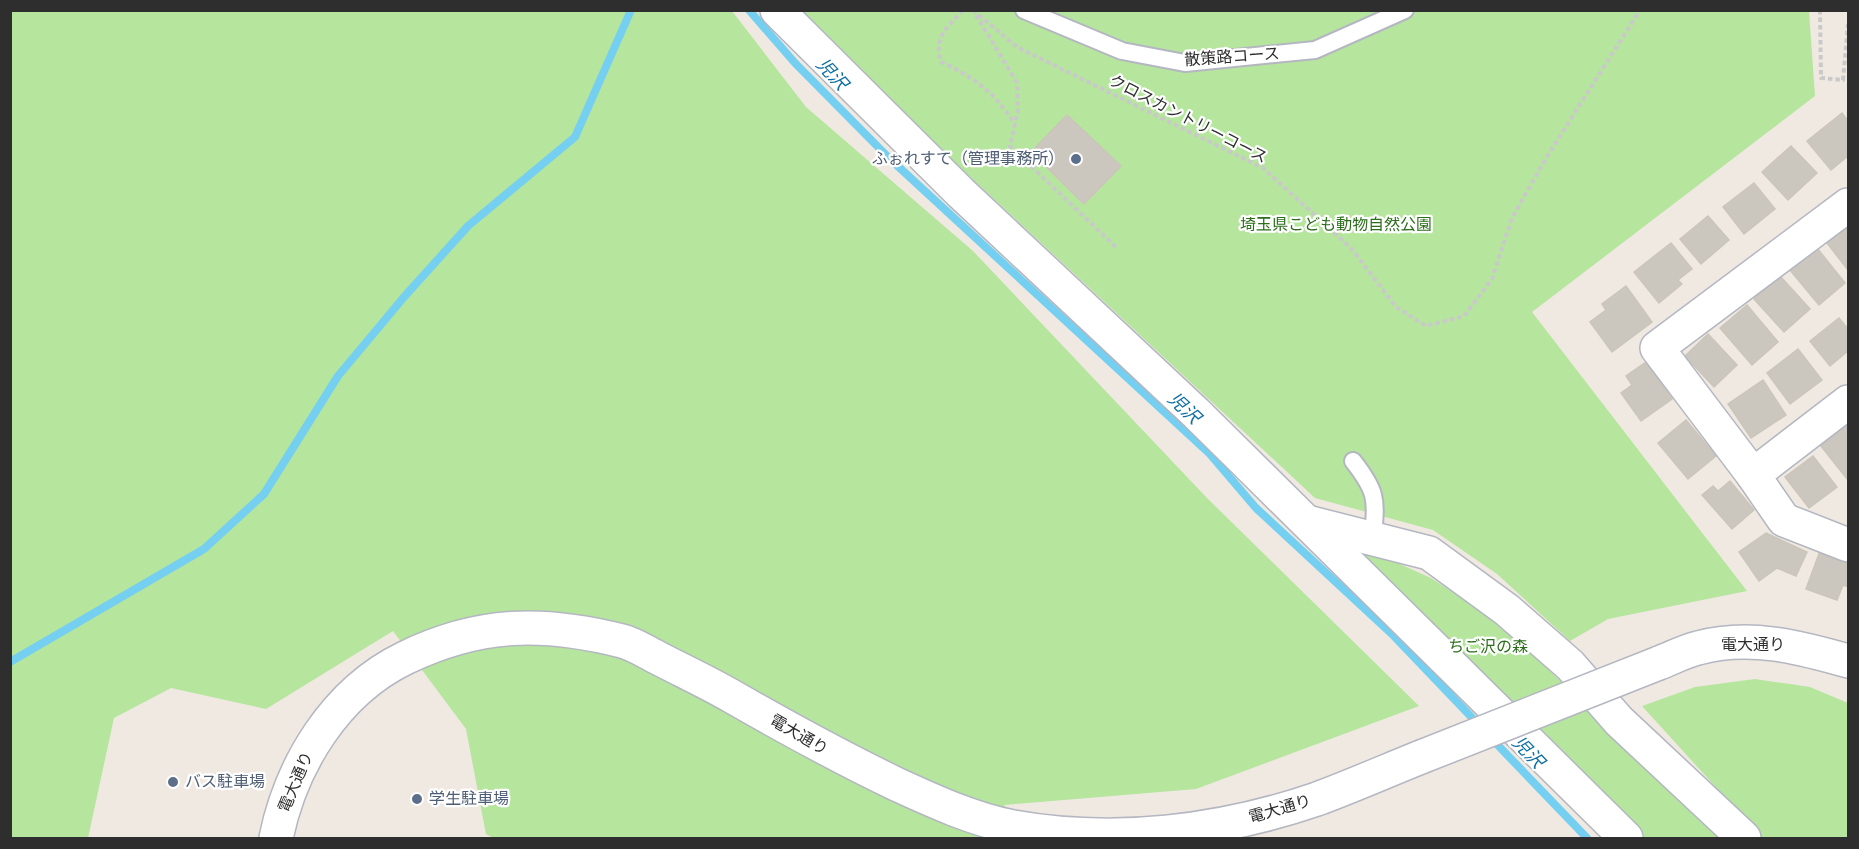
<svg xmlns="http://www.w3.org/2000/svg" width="1859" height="849" font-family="'Varela Round','Noto Sans JP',sans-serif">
	<rect width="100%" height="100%" fill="#efe9e1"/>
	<g fill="#b6e59e">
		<path d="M10,11H732L806,107L973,251L1207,498L1419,706L1196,789L1004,805L1031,838H493L486,834L466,729L393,631L266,709L171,688L114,718L88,838H11Z"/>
		<path d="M792,11H1809L1815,96L1532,312L1747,591L1608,619L1570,641L1497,574L1433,530L1315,498Z"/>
		<path d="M1362,547L1431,578L1503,625L1721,838H1642L1356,556Z"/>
		<path d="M1755,679L1810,687L1848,703V838H1762L1642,706L1695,687Z"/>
	</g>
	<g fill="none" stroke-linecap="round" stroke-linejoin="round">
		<g stroke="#75cff0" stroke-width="8">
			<path d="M749,10L795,63L889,158L1209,453L1256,508L1392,634L1479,725"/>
			<path d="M10,662L204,549L264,494L338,376L404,297L468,226L575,137L631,10"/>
			<path d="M1490,737L1587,838"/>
		</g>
	</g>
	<g fill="#cbc7bf" stroke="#cbc5ba" stroke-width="1.5">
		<path d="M1842,113L1848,121V156L1831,170L1807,141Z"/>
		<path d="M1067,115L1121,166L1084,204L1031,152Z"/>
		<path d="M1791,146L1817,173L1788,200L1762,172Z"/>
		<path d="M1754,183L1775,209L1744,234L1723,207Z"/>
		<path d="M1708,216L1729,240L1701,264L1680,239Z"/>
		<path d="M1848,227V270L1827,243Z"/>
		<path d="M1671,243L1692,269L1678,280L1682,284L1659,303L1634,272Z"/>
		<path d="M1817,248L1845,283L1819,305L1790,270Z"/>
		<path d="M1780,276L1810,309L1784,332L1754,299Z"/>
		<path d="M1626,286L1652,322L1612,352L1590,322L1606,310L1602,304Z"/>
		<path d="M1747,305L1778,342L1752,365L1720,328Z"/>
		<path d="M1839,318L1848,329V351L1830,366L1810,341Z"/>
		<path d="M1708,334L1737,365L1714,387L1685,356Z"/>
		<path d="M1798,349L1822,380L1790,404L1767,373Z"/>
		<path d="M1646,362L1672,399L1641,421L1621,393L1632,385L1626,376Z"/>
		<path d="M1763,380L1786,415L1751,438L1728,404Z"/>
		<path d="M1686,420L1716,456L1688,479L1658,443Z"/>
		<path d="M1848,424V480L1821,446Z"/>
		<path d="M1813,456L1837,487L1809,508L1785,477Z"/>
		<path d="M1730,481L1754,510L1732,529L1702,495L1713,486L1718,491Z"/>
		<path d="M1766,533L1807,552L1796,576L1777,568L1759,581L1739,552Z"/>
		<path d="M1820,551L1848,561V587L1843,585L1837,600L1806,589Z"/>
	</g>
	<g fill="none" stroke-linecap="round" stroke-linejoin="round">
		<defs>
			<g id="lane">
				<path d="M1024,10L1122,51L1185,63L1315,50L1405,10"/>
				<path d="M1353,461C1378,493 1376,499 1373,539"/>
			</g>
			<g id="street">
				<path d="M777,10L961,193L1196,413L1626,838"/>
				<path d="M1848,205L1657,348L1753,475L1784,520L1848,545"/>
				<path d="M1753,475L1848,402"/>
				<path d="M1307,522L1429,553L1507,610L1570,665L1619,721L1744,838"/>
			</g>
			<g id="secondary">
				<path d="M1659,663C1672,658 1685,651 1698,648C1749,634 1799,647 1848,661"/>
				<path d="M276,838C291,765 335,692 405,658C479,622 543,621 622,641C634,644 646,652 658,658C683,671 709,683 733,697C787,728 840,757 896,784C933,801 972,819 1013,827C1113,845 1221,832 1317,799C1352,786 1386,771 1421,757"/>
			</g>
		</defs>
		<use href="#lane" stroke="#b4b7c1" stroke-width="20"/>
		<use href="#street" stroke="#b4b7c1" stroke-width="36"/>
		<use href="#secondary" stroke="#b4b7c1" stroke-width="36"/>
		<g stroke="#c9c9c9" stroke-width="4" stroke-dasharray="4.5 3" stroke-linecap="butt">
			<path d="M963,10C947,28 933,37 941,62C975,78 994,92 1015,124"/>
			<path d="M973,10L1017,47L1263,168L1351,248L1396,307L1426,326L1464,316L1492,279L1512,218L1546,158L1640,10"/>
			<path d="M1820,10L1821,78L1843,80L1848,24"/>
			<path d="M976,15L1017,83L1018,111L1010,146L1117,248"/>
		</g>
		<use href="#lane" stroke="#fff" stroke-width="16"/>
		<use href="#street" stroke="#fff" stroke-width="33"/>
		<use href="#secondary" stroke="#fff" stroke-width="33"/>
		<defs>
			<path id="secondary-bridge" d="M1421,757L1659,663"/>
		</defs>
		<use href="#secondary-bridge" stroke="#b4b7c1" stroke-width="36" stroke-linecap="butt"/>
		<use href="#secondary-bridge" stroke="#fff" stroke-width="33"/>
	</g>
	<g fill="#5c6f8a" stroke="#fff" stroke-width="2">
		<circle cx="1076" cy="159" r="6"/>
		<circle cx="173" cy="782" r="6"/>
		<circle cx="417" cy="799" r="6"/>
	</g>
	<g text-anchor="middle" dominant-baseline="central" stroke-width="4.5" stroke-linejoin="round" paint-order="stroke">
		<g font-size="16" fill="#2e2e2e" stroke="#fff">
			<text transform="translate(1232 57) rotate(-4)">散策路コース</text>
			<text transform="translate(1188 119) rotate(27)">クロスカントリーコース</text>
			<text x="1753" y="645">電大通り</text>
			<text transform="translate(799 735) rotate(30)">電大通り</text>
			<text transform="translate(296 782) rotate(-67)">電大通り</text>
			<text transform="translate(1280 809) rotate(-16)">電大通り</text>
		</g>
		<g font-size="16" fill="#4e5e75" stroke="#fff" text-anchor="start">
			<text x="1064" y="159" text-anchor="end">ふぉれすて（管理事務所）</text>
			<text x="185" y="782">バス駐車場</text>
			<text x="429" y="799">学生駐車場</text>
		</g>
		<g font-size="16" fill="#2c6e1b" stroke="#fff">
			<text x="1336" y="225">埼玉県こども動物自然公園</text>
			<text x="1488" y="647">ちご沢の森</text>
		</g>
		<g font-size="18" font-style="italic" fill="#0d6fa3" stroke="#fff">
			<text transform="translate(832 74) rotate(47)">児沢</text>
			<text transform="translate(1184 408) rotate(43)">児沢</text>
			<text transform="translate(1528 752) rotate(46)">児沢</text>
		</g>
	</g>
	<rect width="1859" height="849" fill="none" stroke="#2e2e2e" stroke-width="24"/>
</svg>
